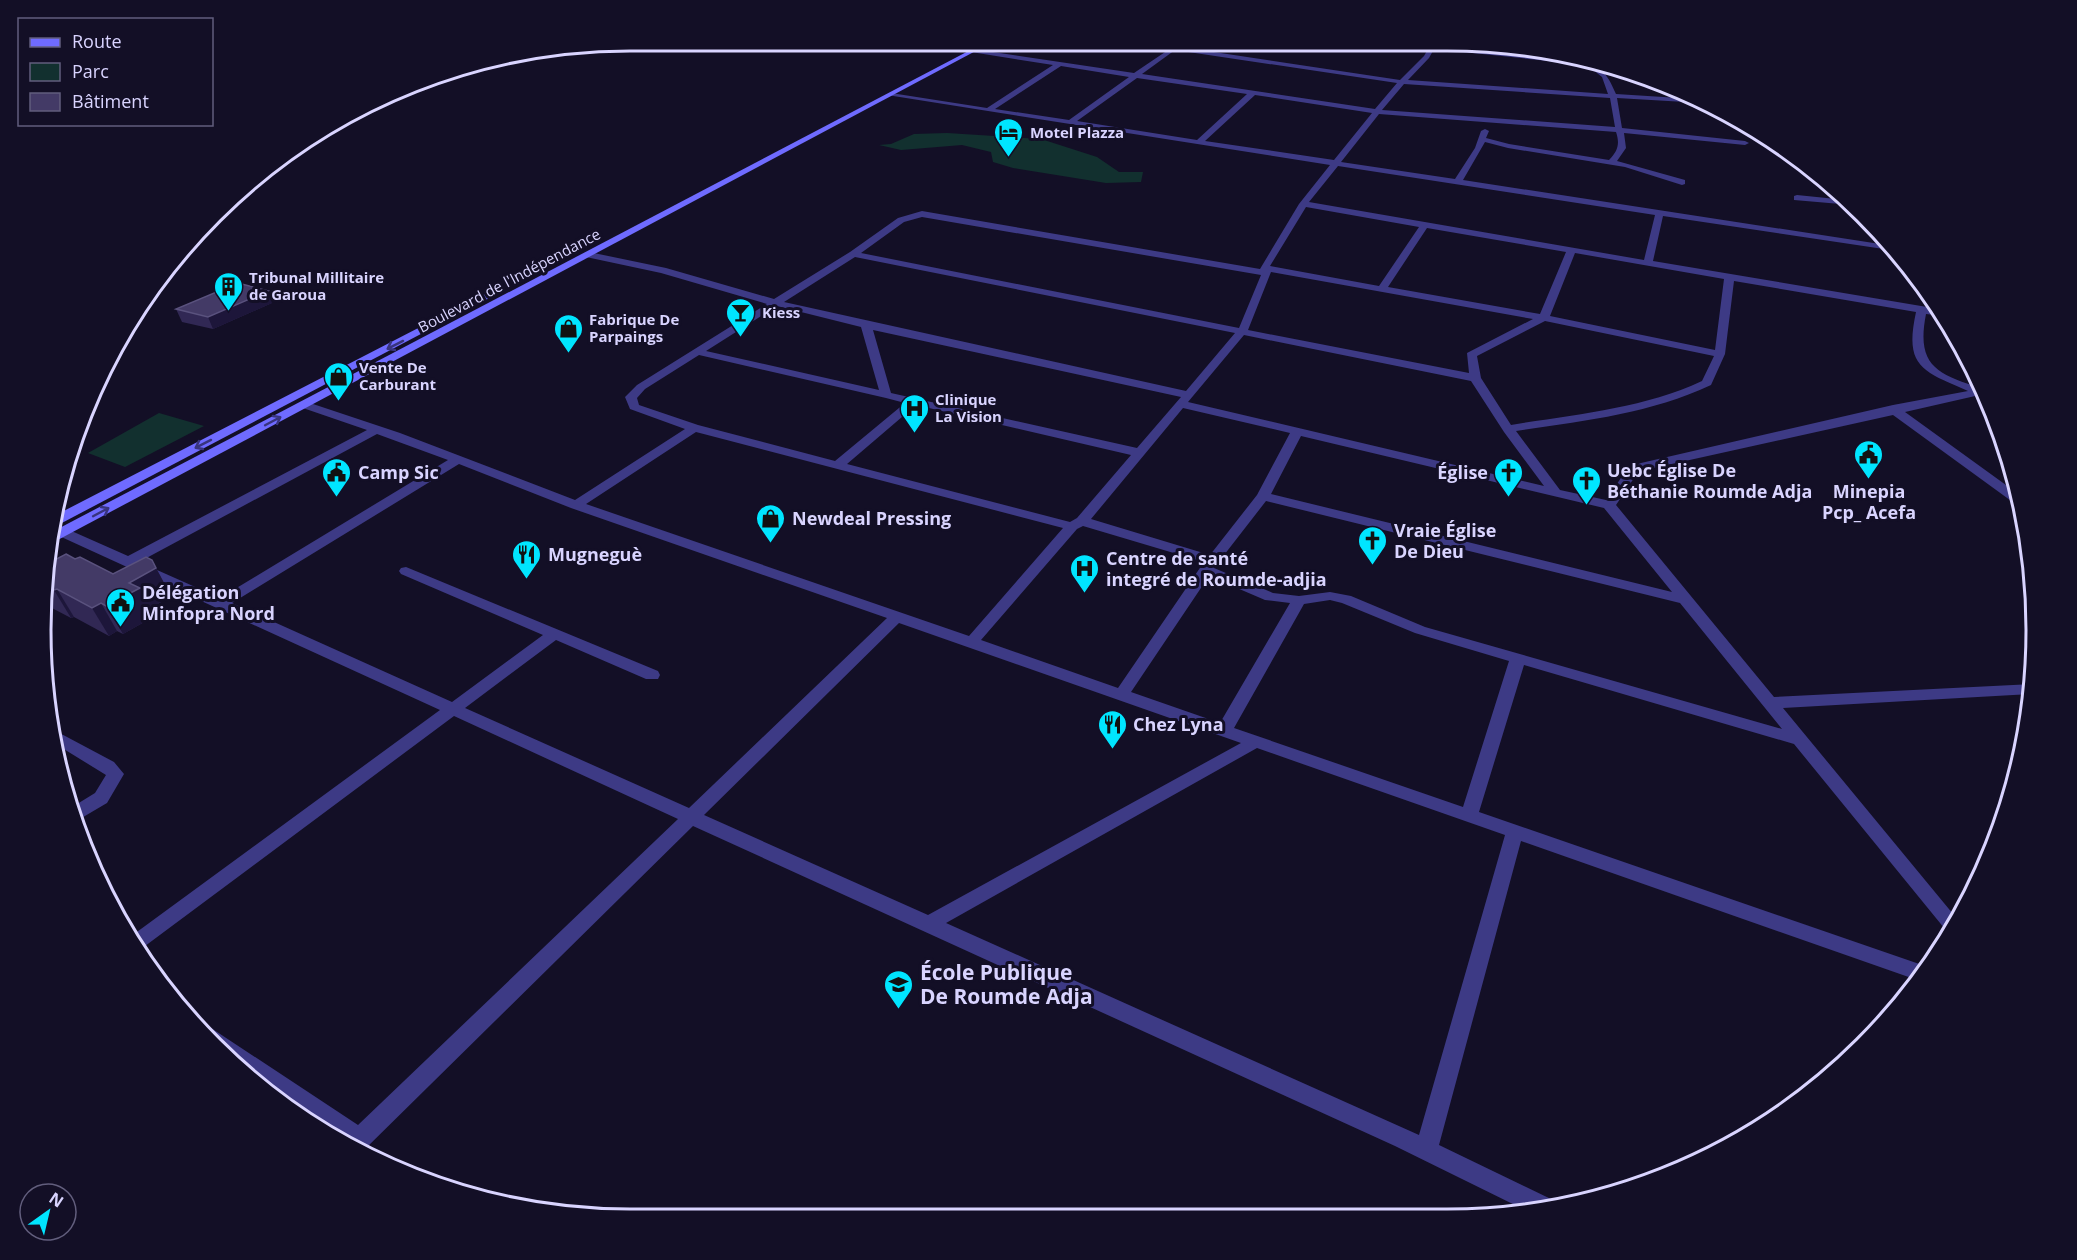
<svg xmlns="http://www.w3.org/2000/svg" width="2077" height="1260" font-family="'Open Sans',sans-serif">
	<rect width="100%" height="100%" fill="#130f26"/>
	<g fill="#12302f">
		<path d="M947,133L1041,139L1097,157L1119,172H1143L1141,182L1106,183L1013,168L993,162L991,152L962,145L901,150L879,145L891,144L914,134Z"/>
		<path d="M159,413L204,426L125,467L88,453Z"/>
	</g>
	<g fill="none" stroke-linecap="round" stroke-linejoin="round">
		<g fill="#3d3a85" fill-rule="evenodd">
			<path d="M1174,46L1400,80L1424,56L1428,49L1415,46L1577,60C1601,66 1606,71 1616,94L1695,99L1702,103L1617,98L1622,128L1745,141L1749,143L1745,145L1624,133L1626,148L1617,161L1685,180V184L1682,185L1625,167L1508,148L1485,142L1463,180L1893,246L1897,251L1663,216L1653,261L1939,309L1944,316L1926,314C1916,365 1936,374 1981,388L1984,394L1905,412L2017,493L2020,504L2014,503L1893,415L1649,469L1636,475L1616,505L1774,697L2033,684L2031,694L1783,708L1958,920L1949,934L1794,744L1524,665L1479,812L1928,967L1920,981L1521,841L1439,1145L1553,1200L1556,1207L1527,1211L1395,1146L693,826L363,1151C303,1116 239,1079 195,1025L201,1023L208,1026L358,1125L678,819L454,716L137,952L130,937L440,710L57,535L55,532L57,529H67L128,556L367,430L300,407V403L304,401L400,433L575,500L685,429L630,409L625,397L637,385L767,304L661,273L586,257V253L589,252L666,268L774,299L850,252L898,218L922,211L1260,269L1299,204L1330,165L887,95L891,93L987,108L1053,65L971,52L973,49L1134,73ZM1434,49L1587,65L1602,77L1608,94L1408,80L1429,58ZM1175,50L1397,83L1375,109L1142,74ZM1061,66L1129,77L1069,120L995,109ZM1137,78L1247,94L1197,140L1077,121ZM1404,84L1610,98L1615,127L1382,110ZM1255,95L1372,113L1334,160L1205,141ZM1379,114L1616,132C1620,144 1618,151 1609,160L1509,144L1486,138L1489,131L1485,129L1481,131L1475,148L1455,179L1341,162ZM1338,166L1655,215L1644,260L1309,202ZM1306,207L1419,227L1379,286L1270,266ZM922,217L1261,275L1239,328L861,253L904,222ZM1427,228L1566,252L1540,314L1388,287ZM1575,253L1724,279L1715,350L1550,316ZM855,257L1235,333L1186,391L784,302ZM1271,272L1533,319L1467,353L1469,373L1248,330ZM1734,281L1916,312C1904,367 1922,371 1968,391L1893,405L1641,463L1627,469L1606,500L1560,490L1516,431C1583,421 1649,414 1711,385L1725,354ZM777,306L861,327L879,390L706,351ZM1545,321L1714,356L1702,381C1642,409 1576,414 1511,425L1481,378L1477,356ZM873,330L1181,397L1137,448L891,393ZM1244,335L1471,381L1504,432L1544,486L1188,402ZM699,355L886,398L905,403L835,461L698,425L639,405L637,398L645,389ZM916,405L1131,455L1077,518L1070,522L847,464ZM1183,408L1290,433L1257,495L1210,555L1091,519ZM696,432L1063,528L969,636L586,504ZM377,434L448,460L220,598L139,562ZM1301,436L1604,508L1672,592L1271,494ZM459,464L571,508L887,618L689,808L465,708L556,640L646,679H658L660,675L658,671L406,567L401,568L399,571L401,574L543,635L452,702L232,603ZM1266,501L1680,603L1782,729L1425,627L1351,596L1330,592L1299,596L1273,593L1214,568ZM1083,526L1204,562L1118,688L981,640L1077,529ZM1209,576L1265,600L1290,603L1220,723L1131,692ZM1330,600L1342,603L1415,633L1509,661L1463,807L1234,728L1304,604ZM899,623L1241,743L928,915L704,815ZM1257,748L1505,835L1419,1135L946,923Z"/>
			<path d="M1797,195L1846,200L1852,205L1794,200V196Z"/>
			<path d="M52,729L114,762L124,774L107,803L73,823L69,809L95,793L106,775L54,743Z"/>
		</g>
		<g fill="#6f6bff" fill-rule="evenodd">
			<path d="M978,46H985L54,542L48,543L50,533Z"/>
			<path d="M488,292L497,294L58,525L52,526L54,516Z"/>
		</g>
	</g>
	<g fill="#312854">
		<path d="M272,303L213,329L182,322L176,309Z"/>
		<path d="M75,559L113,574L152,560L171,596L151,608L155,616L123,634L117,631L109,636L74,617L71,618L48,606L43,598L45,565Z"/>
	</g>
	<g fill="#1d163a">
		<path d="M268,291L272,303L213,329L208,317Z"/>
		<path d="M156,568L171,596L151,608L155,616L123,634L106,606L129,583Z"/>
		<path d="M57,589L74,617L71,618L54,590Z"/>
		<path d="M101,603L117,631L109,636L92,608Z"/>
	</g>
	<g fill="#433a66" stroke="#5a527e" stroke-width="1.5">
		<path d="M238,283L268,291L208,317L176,309Z"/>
		<path d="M66,554L75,559L80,557L113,574L146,557L152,560L156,568L129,583L140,588L106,606L101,603L92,608L57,589L54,590L43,585L45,565Z"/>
	</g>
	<defs><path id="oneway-shaft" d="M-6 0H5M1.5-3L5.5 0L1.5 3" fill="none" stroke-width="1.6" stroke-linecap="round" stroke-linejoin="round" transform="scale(1.5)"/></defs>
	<g stroke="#38347d">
		<use href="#oneway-shaft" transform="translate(395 345) rotate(153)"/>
		<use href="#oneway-shaft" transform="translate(273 421) rotate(-28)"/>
		<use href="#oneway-shaft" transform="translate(203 444) rotate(153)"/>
		<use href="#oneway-shaft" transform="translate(101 512) rotate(-28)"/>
	</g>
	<defs>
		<symbol id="hotel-pin" viewBox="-11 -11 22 30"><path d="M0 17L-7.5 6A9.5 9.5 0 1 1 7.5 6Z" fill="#00e5ff" stroke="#130f26"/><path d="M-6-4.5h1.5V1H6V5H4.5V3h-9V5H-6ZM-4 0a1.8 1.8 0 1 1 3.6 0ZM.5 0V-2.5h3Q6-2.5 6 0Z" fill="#111"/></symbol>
		<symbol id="building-pin" viewBox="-11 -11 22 30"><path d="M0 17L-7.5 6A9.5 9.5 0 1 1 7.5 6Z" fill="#00e5ff" stroke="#130f26"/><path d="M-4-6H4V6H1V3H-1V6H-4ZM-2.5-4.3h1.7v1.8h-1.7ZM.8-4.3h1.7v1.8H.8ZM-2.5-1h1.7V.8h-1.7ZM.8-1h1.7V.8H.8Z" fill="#111"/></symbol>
		<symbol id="bar-pin" viewBox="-11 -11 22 30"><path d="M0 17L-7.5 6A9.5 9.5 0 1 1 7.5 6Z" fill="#00e5ff" stroke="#130f26"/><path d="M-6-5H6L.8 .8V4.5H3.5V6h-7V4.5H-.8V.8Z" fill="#111"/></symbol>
		<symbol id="shop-pin" viewBox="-11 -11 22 30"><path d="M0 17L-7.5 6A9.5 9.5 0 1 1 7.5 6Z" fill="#00e5ff" stroke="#130f26"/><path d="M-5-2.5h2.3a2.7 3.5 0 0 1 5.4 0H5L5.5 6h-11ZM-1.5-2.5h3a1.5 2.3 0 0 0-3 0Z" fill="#111"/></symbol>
		<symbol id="hospital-pin" viewBox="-11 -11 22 30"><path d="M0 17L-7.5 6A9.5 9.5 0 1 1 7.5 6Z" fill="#00e5ff" stroke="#130f26"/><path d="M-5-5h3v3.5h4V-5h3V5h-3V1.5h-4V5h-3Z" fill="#111"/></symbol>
		<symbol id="civic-pin" viewBox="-11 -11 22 30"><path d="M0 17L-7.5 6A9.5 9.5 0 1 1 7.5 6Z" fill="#00e5ff" stroke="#130f26"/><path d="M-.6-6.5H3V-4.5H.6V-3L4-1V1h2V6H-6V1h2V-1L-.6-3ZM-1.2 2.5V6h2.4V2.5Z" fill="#111"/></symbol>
		<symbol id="church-pin" viewBox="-11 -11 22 30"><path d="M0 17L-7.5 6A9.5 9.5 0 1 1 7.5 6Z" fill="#00e5ff" stroke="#130f26"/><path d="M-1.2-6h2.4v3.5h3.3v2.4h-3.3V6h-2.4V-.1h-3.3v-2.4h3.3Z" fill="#111"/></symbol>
		<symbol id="restaurant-pin" viewBox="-11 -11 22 30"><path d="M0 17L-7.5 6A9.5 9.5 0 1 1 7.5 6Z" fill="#00e5ff" stroke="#130f26"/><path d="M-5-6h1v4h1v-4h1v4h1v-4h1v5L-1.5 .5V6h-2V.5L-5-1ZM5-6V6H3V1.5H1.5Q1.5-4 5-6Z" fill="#111"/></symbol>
		<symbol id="school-pin" viewBox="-11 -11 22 30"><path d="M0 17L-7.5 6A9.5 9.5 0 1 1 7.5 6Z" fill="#00e5ff" stroke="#130f26"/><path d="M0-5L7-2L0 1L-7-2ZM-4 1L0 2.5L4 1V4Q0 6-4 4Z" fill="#111"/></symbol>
	</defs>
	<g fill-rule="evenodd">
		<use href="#hotel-pin" x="992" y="116" width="33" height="45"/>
		<use href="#building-pin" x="212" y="270" width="33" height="45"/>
		<use href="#bar-pin" x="724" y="296" width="33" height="45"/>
		<use href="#shop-pin" x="552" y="312" width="33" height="45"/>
		<use href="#shop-pin" x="322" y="360" width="33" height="45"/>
		<use href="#hospital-pin" x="898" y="392" width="33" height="45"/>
		<use href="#civic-pin" x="1852" y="438" width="33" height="45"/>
		<use href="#civic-pin" x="320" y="456" width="33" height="45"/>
		<use href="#church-pin" x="1492" y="456" width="33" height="45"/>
		<use href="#church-pin" x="1570" y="464" width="33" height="45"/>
		<use href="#shop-pin" x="754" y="502" width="33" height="45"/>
		<use href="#church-pin" x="1356" y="524" width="33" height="45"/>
		<use href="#restaurant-pin" x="510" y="538" width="33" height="45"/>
		<use href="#hospital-pin" x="1068" y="552" width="33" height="45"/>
		<use href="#civic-pin" x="104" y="586" width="33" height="45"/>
		<use href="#restaurant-pin" x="1096" y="708" width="33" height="45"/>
		<use href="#school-pin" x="882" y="968" width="33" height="45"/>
	</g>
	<g text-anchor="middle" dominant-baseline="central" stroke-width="6" stroke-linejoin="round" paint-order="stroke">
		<g font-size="15" font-weight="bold" fill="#d9d4ff" stroke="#130f26" text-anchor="start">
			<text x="1030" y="132">Motel Plazza</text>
			<text x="249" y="277">Tribunal Millitaire<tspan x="249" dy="17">de Garoua</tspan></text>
			<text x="762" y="312">Kiess</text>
			<text x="589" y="319">Fabrique De<tspan x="589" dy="17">Parpaings</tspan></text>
			<text x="359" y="367">Vente De<tspan x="359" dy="17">Carburant</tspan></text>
			<text x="935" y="399">Clinique<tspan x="935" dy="17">La Vision</tspan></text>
		</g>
		<g font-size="15" fill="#d9d4ff" stroke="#130f26">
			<text transform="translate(509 280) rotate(-28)">Boulevard de l'Indépendance</text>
		</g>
		<g font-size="18" font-weight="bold" fill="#d9d4ff" stroke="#130f26" text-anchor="start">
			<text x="1607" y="470">Uebc Église De<tspan x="1607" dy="21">Béthanie Roumde Adja</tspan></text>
			<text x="358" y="472">Camp Sic</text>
			<text x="1488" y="472" text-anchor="end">Église</text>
			<text x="1869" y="491" text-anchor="middle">Minepia<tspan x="1869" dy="21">Pcp_ Acefa</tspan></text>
			<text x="792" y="518">Newdeal Pressing</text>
			<text x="1394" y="530">Vraie Église<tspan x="1394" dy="21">De Dieu</tspan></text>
			<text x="548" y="554">Mugneguè</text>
			<text x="1106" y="558">Centre de santé<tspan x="1106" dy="21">integré de Roumde-adjia</tspan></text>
			<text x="142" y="592">Délégation<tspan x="142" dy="21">Minfopra Nord</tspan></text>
			<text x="1133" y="724">Chez Lyna</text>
		</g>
		<g font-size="21" font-weight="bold" fill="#d9d4ff" stroke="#130f26" text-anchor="start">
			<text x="920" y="972">École Publique<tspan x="920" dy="24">De Roumde Adja</tspan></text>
		</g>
	</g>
	<path d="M0 0H2077V1260H0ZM630 51H1447A579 579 0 0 1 2026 630V630A579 579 0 0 1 1447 1209H630A579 579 0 0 1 51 630V630A579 579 0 0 1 630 51Z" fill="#130f26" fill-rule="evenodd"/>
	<path fill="none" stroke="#d9d4ff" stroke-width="3" d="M630 51H1447A579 579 0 0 1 2026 630V630A579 579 0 0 1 1447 1209H630A579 579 0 0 1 51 630V630A579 579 0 0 1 630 51Z"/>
	<rect x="18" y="18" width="195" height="108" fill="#130f26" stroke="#625e7d" stroke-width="1.5"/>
	<rect x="30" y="38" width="30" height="9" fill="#6f6bff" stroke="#625e7d" stroke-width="1.5"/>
	<text x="72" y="48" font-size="18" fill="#d9d4ff">Route</text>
	<rect x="30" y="63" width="30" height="18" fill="#12302f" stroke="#625e7d" stroke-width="1.5"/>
	<text x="72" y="78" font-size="18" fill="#d9d4ff">Parc</text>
	<rect x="30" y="93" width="30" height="18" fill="#433a66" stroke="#625e7d" stroke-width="1.5"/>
	<text x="72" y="108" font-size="18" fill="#d9d4ff">Bâtiment</text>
	<g transform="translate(48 1212) rotate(34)"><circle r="28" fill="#130f26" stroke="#625e7d" stroke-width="1.5"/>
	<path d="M0-4.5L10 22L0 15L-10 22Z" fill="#00e5ff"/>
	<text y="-9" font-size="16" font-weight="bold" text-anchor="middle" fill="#d9d4ff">N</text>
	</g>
</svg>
